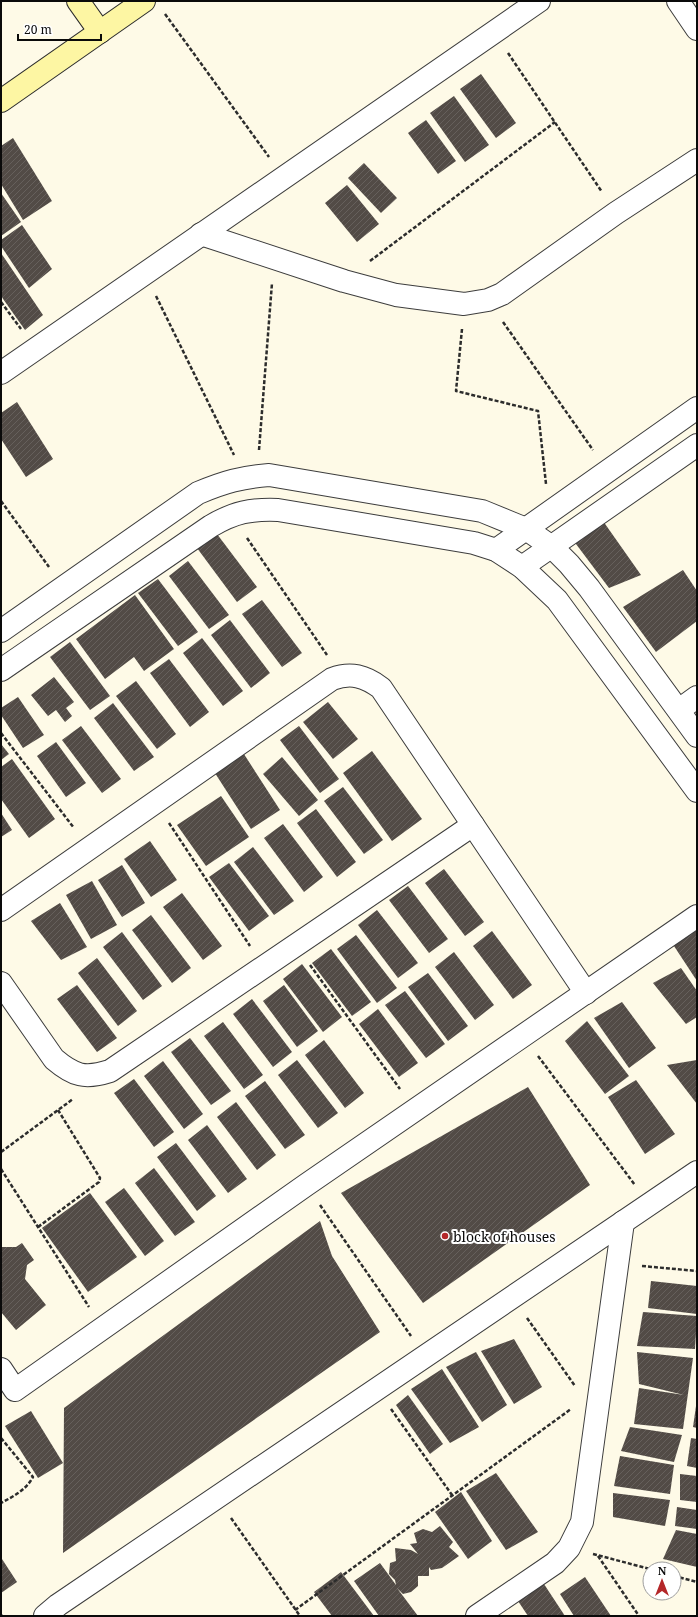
<svg xmlns="http://www.w3.org/2000/svg" width="698" height="1617" font-family="'Noto Serif',serif">
	<defs>
		<pattern id="building-hatch" width="6" height="6" patternUnits="userSpaceOnUse"><rect width="6" height="6" fill="#524b46"/><path d="M-1 1l2-2M0 6l6-6M5 7l2-2" fill="none" stroke="#66605c"/></pattern>
	</defs>
	<rect width="100%" height="100%" fill="#fefae7"/>
	<g fill="url(#building-hatch)">
		<path d="M481,74L516,123L496,138L460,89Z"/>
		<path d="M454,96L489,145L465,162L430,113Z"/>
		<path d="M426,120L456,161L438,174L408,133Z"/>
		<path d="M13,138L52,201L23,220L1,184V146Z"/>
		<path d="M364,163L397,198L381,213L348,178Z"/>
		<path d="M347,185L379,224L357,242L325,203Z"/>
		<path d="M1,193L21,222L1,236Z"/>
		<path d="M22,225L52,269L29,288L1,246V240Z"/>
		<path d="M1,253L43,315L25,330L1,296Z"/>
		<path d="M17,402L53,459L26,477L1,439V413Z"/>
		<path d="M603,521L641,575L609,588L573,540Z"/>
		<path d="M217,534L257,587L237,602L197,548Z"/>
		<path d="M188,561L229,615L209,629L169,576Z"/>
		<path d="M683,570L697,591V621L656,652L623,607Z"/>
		<path d="M158,579L198,632L178,646L138,593Z"/>
		<path d="M135,595L174,649L144,671L134,657L105,679L76,639Z"/>
		<path d="M262,600L302,653L282,667L242,614Z"/>
		<path d="M230,620L270,673L251,688L211,635Z"/>
		<path d="M202,638L243,691L223,706L183,653Z"/>
		<path d="M70,642L110,696L90,710L50,657Z"/>
		<path d="M169,659L209,712L190,727L150,673Z"/>
		<path d="M54,677L74,702L66,708L72,716L65,722L56,710L48,716L31,695Z"/>
		<path d="M136,681L176,734L157,749L116,696Z"/>
		<path d="M18,697L44,735L23,748L1,715V708Z"/>
		<path d="M328,702L358,739L333,759L303,722Z"/>
		<path d="M113,703L154,757L134,771L94,718Z"/>
		<path d="M81,726L121,779L102,793L62,740Z"/>
		<path d="M299,726L339,779L320,793L280,740Z"/>
		<path d="M56,742L86,783L66,797L37,756Z"/>
		<path d="M1,744L9,754L1,760Z"/>
		<path d="M242,751L280,810L251,829L213,770Z"/>
		<path d="M372,751L422,819L392,841L343,773Z"/>
		<path d="M282,757L318,800L299,816L263,774Z"/>
		<path d="M12,759L55,819L29,838L1,799V767Z"/>
		<path d="M343,787L383,840L364,854L324,801Z"/>
		<path d="M221,796L249,837L206,866L177,825Z"/>
		<path d="M316,809L356,862L337,877L297,823Z"/>
		<path d="M1,813L12,830L1,837Z"/>
		<path d="M283,824L323,877L304,892L264,838Z"/>
		<path d="M150,841L177,880L151,897L124,859Z"/>
		<path d="M253,847L294,901L274,915L234,862Z"/>
		<path d="M229,863L269,916L249,931L209,877Z"/>
		<path d="M122,865L145,903L122,917L98,880Z"/>
		<path d="M444,869L484,922L465,936L425,883Z"/>
		<path d="M92,881L117,925L91,939L66,895Z"/>
		<path d="M408,886L448,939L429,953L389,900Z"/>
		<path d="M182,893L222,946L203,960L163,907Z"/>
		<path d="M60,903L87,947L61,960L31,921Z"/>
		<path d="M377,910L418,963L398,978L358,925Z"/>
		<path d="M151,915L191,968L172,983L132,930Z"/>
		<path d="M697,925V981L672,943Z"/>
		<path d="M492,931L532,985L513,999L473,946Z"/>
		<path d="M122,932L162,986L143,1000L103,947Z"/>
		<path d="M356,935L397,988L377,1003L337,949Z"/>
		<path d="M331,949L371,1002L352,1016L312,963Z"/>
		<path d="M454,952L494,1005L475,1020L435,967Z"/>
		<path d="M97,958L137,1011L118,1026L78,973Z"/>
		<path d="M302,964L342,1017L323,1032L283,979Z"/>
		<path d="M681,968L697,991V1017L686,1024L653,983Z"/>
		<path d="M428,973L468,1026L448,1041L408,987Z"/>
		<path d="M77,985L117,1038L97,1052L57,999Z"/>
		<path d="M284,985L318,1031L297,1047L263,1001Z"/>
		<path d="M405,991L445,1044L426,1058L385,1005Z"/>
		<path d="M252,999L292,1052L273,1067L233,1014Z"/>
		<path d="M622,1002L656,1048L629,1068L594,1018Z"/>
		<path d="M378,1009L418,1063L399,1077L359,1024Z"/>
		<path d="M587,1021L629,1076L605,1094L565,1041Z"/>
		<path d="M223,1022L263,1075L244,1089L204,1036Z"/>
		<path d="M190,1038L231,1091L211,1105L171,1052Z"/>
		<path d="M324,1040L364,1093L345,1108L305,1055Z"/>
		<path d="M297,1060L338,1113L318,1128L278,1075Z"/>
		<path d="M697,1060V1104L667,1065Z"/>
		<path d="M163,1061L203,1114L184,1129L144,1076Z"/>
		<path d="M134,1079L174,1132L154,1147L114,1093Z"/>
		<path d="M636,1080L675,1134L645,1154L608,1097Z"/>
		<path d="M265,1081L305,1135L285,1149L245,1096Z"/>
		<path d="M528,1087L590,1185L423,1303L341,1193Z"/>
		<path d="M236,1102L276,1155L257,1170L217,1117Z"/>
		<path d="M207,1125L247,1179L228,1193L188,1140Z"/>
		<path d="M176,1143L216,1196L197,1211L157,1157Z"/>
		<path d="M154,1168L195,1222L175,1236L135,1183Z"/>
		<path d="M124,1188L164,1241L145,1256L105,1202Z"/>
		<path d="M90,1193L137,1257L88,1292L42,1228Z"/>
		<path d="M320,1221L332,1256L380,1332L63,1553L64,1408Z"/>
		<path d="M22,1243L34,1260L27,1265L25,1279L46,1305L16,1330L1,1312V1247H16Z"/>
		<path d="M651,1281L697,1286V1314L648,1308Z"/>
		<path d="M643,1312L697,1316L695,1349L637,1346Z"/>
		<path d="M514,1339L542,1387L514,1404L481,1351Z"/>
		<path d="M476,1352L507,1405L482,1422L446,1367Z"/>
		<path d="M637,1352L693,1358L683,1429L634,1424L639,1388L684,1395L639,1384Z"/>
		<path d="M442,1369L479,1427L450,1443L411,1389Z"/>
		<path d="M408,1395L443,1444L430,1454L396,1405Z"/>
		<path d="M696,1406L697,1407V1428L693,1427Z"/>
		<path d="M31,1411L63,1463L38,1478L5,1426Z"/>
		<path d="M630,1427L682,1435L674,1462L621,1451Z"/>
		<path d="M691,1438L697,1439V1468L687,1466Z"/>
		<path d="M620,1456L674,1465L670,1494L614,1486Z"/>
		<path d="M496,1473L538,1532L506,1550L466,1491Z"/>
		<path d="M680,1474L697,1476V1502L680,1500Z"/>
		<path d="M461,1492L492,1541L468,1559L435,1512Z"/>
		<path d="M613,1493L670,1500L665,1526L613,1517Z"/>
		<path d="M677,1507L697,1510V1529L675,1526Z"/>
		<path d="M440,1526L453,1542L449,1547L459,1556L442,1568L431,1570L429,1567V1576H418V1586L411,1592L403,1594L397,1588L418,1616H379L354,1581L380,1563L396,1585L395,1580L389,1574L390,1563L396,1561L395,1548L411,1550L418,1554L410,1544L417,1543L414,1533L423,1529L432,1532Z"/>
		<path d="M676,1530L697,1534V1567L663,1559Z"/>
		<path d="M2,1559L17,1582L1,1593V1560Z"/>
		<path d="M341,1572L374,1616H332L314,1592Z"/>
		<path d="M585,1577L611,1616H574L560,1594Z"/>
		<path d="M542,1581L565,1616H528L516,1598Z"/>
	</g>
	<g fill="none" stroke-linecap="round" stroke-linejoin="round">
		<defs>
			<g id="street">
				<path d="M678,1L697,29"/>
				<path d="M201,234L344,281L396,295L464,304L488,300L502,294L616,213L697,160"/>
				<path d="M1,373L539,1"/>
				<path d="M496,550L697,408"/>
				<path d="M522,567L697,445"/>
				<path d="M1,631L198,493C224,482 242,477 269,475L482,511L526,529L552,547L569,564L589,588L697,736"/>
				<path d="M1,670L211,526C235,512 250,509 278,510L474,543L496,550L522,567L557,600L697,791"/>
				<path d="M679,710L697,697"/>
				<path d="M1,910L332,679C351,672 365,676 381,688L586,993"/>
				<path d="M1,983L54,1059C74,1076 85,1079 110,1071L473,825"/>
				<path d="M1,1369L15,1390L306,1185L697,916"/>
				<path d="M45,1616L58,1605L697,1172"/>
				<path d="M477,1616L555,1563L569,1548L582,1522L623,1222"/>
			</g>
			<g id="secondary">
				<path d="M78,1L100,32"/>
				<path d="M1,101L144,1"/>
			</g>
		</defs>
		<use href="#street" stroke="#3d3d3d" stroke-width="24"/>
		<use href="#secondary" stroke="#2c2c2c" stroke-width="24"/>
		<g stroke="#2c2c2c" stroke-width="2.5" stroke-dasharray="4 2" stroke-linecap="butt">
			<path d="M165,14L269,157"/>
			<path d="M508,53L602,192"/>
			<path d="M370,261L555,122"/>
			<path d="M156,296L234,455"/>
			<path d="M1,302L21,329"/>
			<path d="M503,322L593,450"/>
			<path d="M462,329L456,391L538,411L546,484"/>
			<path d="M259,450L272,283"/>
			<path d="M1,501L49,567"/>
			<path d="M247,538L327,655"/>
			<path d="M1,733L74,828"/>
			<path d="M169,823L250,946"/>
			<path d="M310,965L400,1089"/>
			<path d="M538,1056L635,1185"/>
			<path d="M1,1152L73,1099"/>
			<path d="M1,1169L89,1307"/>
			<path d="M320,1205L411,1336"/>
			<path d="M38,1227L99,1182L100,1178L58,1110"/>
			<path d="M642,1266L697,1271"/>
			<path d="M527,1318L575,1386"/>
			<path d="M391,1409L452,1495"/>
			<path d="M1,1438L33,1477C26,1490 14,1496 1,1503"/>
			<path d="M231,1518L300,1616"/>
			<path d="M593,1554L650,1569"/>
			<path d="M598,1556L639,1616"/>
			<path d="M674,1576L697,1582"/>
			<path d="M295,1610L571,1409"/>
			<path d="M1,1615L2,1616"/>
		</g>
		<use href="#street" stroke="#fff" stroke-width="22"/>
		<use href="#secondary" stroke="#fdf6a3" stroke-width="22"/>
	</g>
	<circle fill="#b42729" stroke="#fff" stroke-width="1.5" cx="445" cy="1236" r="4"/>
	<g text-anchor="middle" dominant-baseline="central" stroke-width="4" stroke-linejoin="round" paint-order="stroke">
		<g font-size="14" fill="#0a0a0a" stroke="#fff" text-anchor="start">
			<text x="453" y="1236">block of houses</text>
		</g>
	</g>
	<rect width="698" height="1617" fill="none" stroke="#0a0a0a" stroke-width="4"/>
	<g transform="translate(662 1581)"><circle r="19" fill="#ffffff" stroke="#9d9d9d"/>
	<path d="M0-3L7 15L0 10L-7 15Z" fill="#b42729"/>
	<text y="-6" font-size="11" font-weight="bold" text-anchor="middle" fill="#0a0a0a">N</text>
	</g>
	<path d="M18 34v6h83v-6" fill="none" stroke="#0a0a0a" stroke-width="2"/>
	<text x="24" y="34" font-size="12" fill="#0a0a0a" stroke="#ffffff" stroke-width="3" paint-order="stroke">20 m</text>
</svg>
